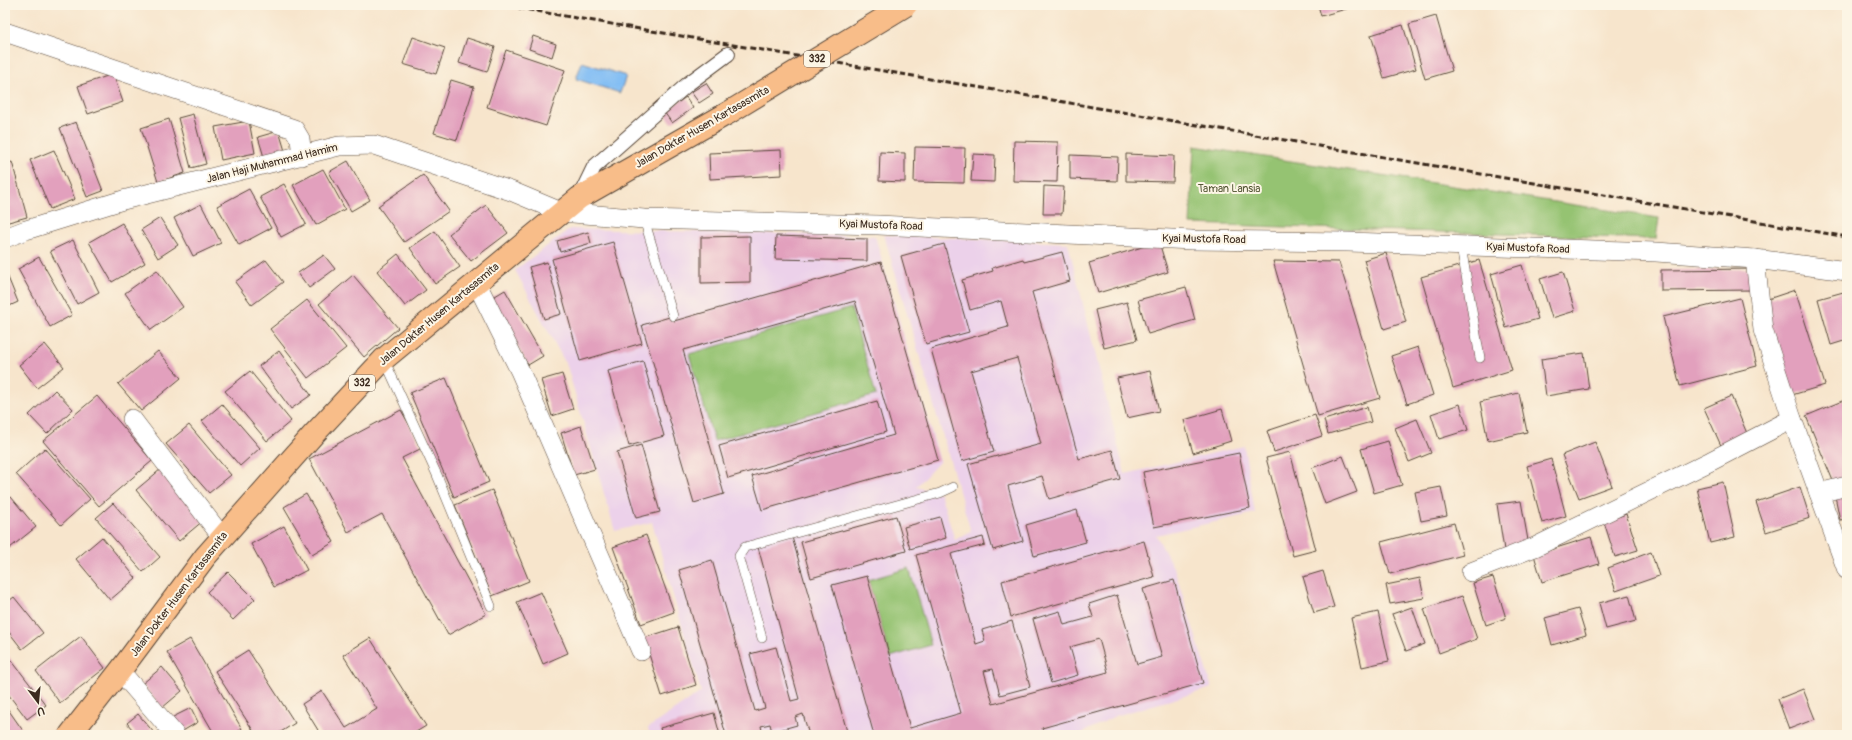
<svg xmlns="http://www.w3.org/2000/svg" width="1852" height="740" font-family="Pangolin,sans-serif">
	<rect width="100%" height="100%" fill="#fcf5e5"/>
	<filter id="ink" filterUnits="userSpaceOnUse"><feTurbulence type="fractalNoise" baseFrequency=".025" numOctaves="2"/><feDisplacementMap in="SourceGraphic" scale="8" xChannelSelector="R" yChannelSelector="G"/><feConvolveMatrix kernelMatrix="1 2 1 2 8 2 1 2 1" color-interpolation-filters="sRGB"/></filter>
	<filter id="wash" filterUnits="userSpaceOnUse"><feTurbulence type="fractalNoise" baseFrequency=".012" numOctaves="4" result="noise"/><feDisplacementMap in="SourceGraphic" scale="16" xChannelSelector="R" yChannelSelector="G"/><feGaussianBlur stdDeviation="0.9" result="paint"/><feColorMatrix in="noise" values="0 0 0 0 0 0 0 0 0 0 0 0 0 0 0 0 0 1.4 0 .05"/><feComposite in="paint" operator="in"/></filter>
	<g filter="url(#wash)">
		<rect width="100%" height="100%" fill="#f7e5cc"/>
		<path fill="#ecd1ea" d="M570,229L875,236L940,461L916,487L940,493L955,540L963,535L971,532L884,235L1068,243L1125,474L1244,446L1255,513L1156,535L1175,571L1212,688L1115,716L1078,735H650L648,728L701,692L652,522L615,531L567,366L515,270Z"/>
		<g fill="#95c372" stroke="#687648">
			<path d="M1194,146L1659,218L1656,239L1190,224Z"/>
			<path d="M851,308L876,395L714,441L689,354Z"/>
			<path d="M909,568L931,645L890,657L868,580Z"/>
		</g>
		<path fill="#81bdf4" stroke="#5e7489" d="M582,62L626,76L620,93L576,79Z"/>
		<g id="blocks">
			<g fill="#e2a0bd">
				<path d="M1318,5H1360L1321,16Z"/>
				<path d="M1436,16L1452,71L1425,79L1409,24Z"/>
				<path d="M1403,25L1416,69L1384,78L1371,35Z"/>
				<path d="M533,36L556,44L552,57L529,49Z"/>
				<path d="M413,37L445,48L436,74L403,64Z"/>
				<path d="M467,38L495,47L487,72L459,63Z"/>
				<path d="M506,50L565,70L546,126L487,107Z"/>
				<path d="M113,74L123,102L88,114L78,86Z"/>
				<path d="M451,80L474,87L457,140L434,133Z"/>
				<path d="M706,83L713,94L699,103L691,92Z"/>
				<path d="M686,97L693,108L672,123L664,112Z"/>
				<path d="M193,114L206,164L191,168L178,118Z"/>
				<path d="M169,119L185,173L158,182L141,128Z"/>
				<path d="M249,121L255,153L221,160L215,127Z"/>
				<path d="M76,122L103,191L87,197L60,128Z"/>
				<path d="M279,131L285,151L264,157L258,137Z"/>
				<path d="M1014,141L1058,142L1057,182L1013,181Z"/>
				<path d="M915,147L965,148L964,183L914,182Z"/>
				<path d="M54,150L75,199L50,209L30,160Z"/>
				<path d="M781,150L782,175L710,179L709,153Z"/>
				<path d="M880,152L905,153V182L879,181Z"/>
				<path d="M973,154L995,155L994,182L971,181Z"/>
				<path d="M1126,154L1174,156L1173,182L1126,181Z"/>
				<path d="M1070,155L1118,157L1117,181L1070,179Z"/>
				<path d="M348,161L370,200L351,211L329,172Z"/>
				<path d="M12,162L27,217L5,223V164Z"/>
				<path d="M323,169L345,209L316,225L293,185Z"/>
				<path d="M423,175L449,211L404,242L378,206Z"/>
				<path d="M284,184L306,224L281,237L260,197Z"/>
				<path d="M1044,186L1064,187L1062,214H1043Z"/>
				<path d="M249,189L271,228L239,245L217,206Z"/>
				<path d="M201,204L221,243L193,256L174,218Z"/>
				<path d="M486,205L508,233L471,261L449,234Z"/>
				<path d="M160,218L178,245L158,258L141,230Z"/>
				<path d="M122,223L145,263L112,282L89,242Z"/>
				<path d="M435,231L460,267L435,284L410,248Z"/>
				<path d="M588,232L591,243L560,252L557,241Z"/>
				<path d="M750,236V282L701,283V237Z"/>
				<path d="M776,236L867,239V261L775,259Z"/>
				<path d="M73,240L99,292L77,304L50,251Z"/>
				<path d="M613,242L642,343L580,361L552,259Z"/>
				<path d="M1159,242L1168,272L1098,293L1089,263Z"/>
				<path d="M944,244L969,332L926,344L901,256Z"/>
				<path d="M1062,252L1070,281L1032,292L1079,459L1112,450L1120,479L1049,499L1042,476L1008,486L1023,541L993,550L968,464L1041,444L1017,358L971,371L994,452L962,461L931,349L1008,327L1001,301L970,310L962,280L993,271L992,268L1023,259L1024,262Z"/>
				<path d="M1386,253L1406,322L1384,329L1364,260Z"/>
				<path d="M398,254L426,290L405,306L377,271Z"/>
				<path d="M324,255L335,269L309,288L298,273Z"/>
				<path d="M39,257L72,315L50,327L18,269Z"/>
				<path d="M266,260L283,282L252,305L235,282Z"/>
				<path d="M1479,260L1512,370L1453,388L1421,277Z"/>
				<path d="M1273,261L1339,262L1380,398L1318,416Z"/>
				<path d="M547,262L561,314L544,319L529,267Z"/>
				<path d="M881,262L938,460L762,510L752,476L894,435L855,301L683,350L724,494L694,503L642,325L673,316L674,321Z"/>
				<path d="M1522,265L1538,319L1506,328L1491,274Z"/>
				<path d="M1752,269V290L1661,291V270Z"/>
				<path d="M5,270L18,302L5,308Z"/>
				<path d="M157,270L183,307L151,330L125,293Z"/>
				<path d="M1563,272L1575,311L1552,318L1540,279Z"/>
				<path d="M353,275L398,328L364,357L319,304Z"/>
				<path d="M1186,287L1195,320L1148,334L1138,300Z"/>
				<path d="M505,290L543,356L528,365L490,299Z"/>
				<path d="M1795,290L1825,385L1792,395L1762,301Z"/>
				<path d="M1847,291V340L1831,345L1818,299Z"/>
				<path d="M1740,298L1757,366L1680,386L1663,317Z"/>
				<path d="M307,300L346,348L308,378L270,329Z"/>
				<path d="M1127,302L1137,340L1104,348L1095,310Z"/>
				<path d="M45,344L64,367L37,388L19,365Z"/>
				<path d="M1418,347L1433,395L1407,404L1391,356Z"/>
				<path d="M158,351L181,378L141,411L118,384Z"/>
				<path d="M279,351L311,395L291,409L259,366Z"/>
				<path d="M1584,353L1589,389L1546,396L1541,359Z"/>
				<path d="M643,361L664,436L629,446L608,371Z"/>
				<path d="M250,371L291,421L267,441L225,391Z"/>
				<path d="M1150,371L1159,411L1127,418L1117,378Z"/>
				<path d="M562,374L573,409L552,416L541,380Z"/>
				<path d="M446,378L489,482L454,497L410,393Z"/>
				<path d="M55,390L73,409L47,434L29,415Z"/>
				<path d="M1519,393L1527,432L1488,441L1480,402Z"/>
				<path d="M97,396L152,461L99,506L43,441Z"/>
				<path d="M1731,396L1749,438L1723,450L1704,408Z"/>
				<path d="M1847,399V483L1836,488L1806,416Z"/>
				<path d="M877,401L886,432L728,478L719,446Z"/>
				<path d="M222,404L260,448L240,466L202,421Z"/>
				<path d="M1460,404L1468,430L1439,439L1431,414Z"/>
				<path d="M1367,407L1371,422L1328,434L1324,420Z"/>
				<path d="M1222,409L1231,441L1193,453L1184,420Z"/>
				<path d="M401,410L422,448L402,458L486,614L448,635L382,514L348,532L309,459Z"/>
				<path d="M1315,415L1322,436L1274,452L1267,431Z"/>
				<path d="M1417,419L1431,453L1409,462L1395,428Z"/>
				<path d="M189,425L231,475L209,493L166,444Z"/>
				<path d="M581,426L595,469L574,475L561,433Z"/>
				<path d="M1388,441L1402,485L1374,493L1361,449Z"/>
				<path d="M1595,442L1612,486L1579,498L1562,455Z"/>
				<path d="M641,445L660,512L636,518L617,452Z"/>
				<path d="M45,448L90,499L61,525L16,474Z"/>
				<path d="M1290,452L1316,550L1293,556L1266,458Z"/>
				<path d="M1239,453L1250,508L1154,527L1143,472Z"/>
				<path d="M1343,456L1357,492L1325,504L1312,468Z"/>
				<path d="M1551,459L1566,516L1542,523L1527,466Z"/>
				<path d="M161,469L204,520L179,541L136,490Z"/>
				<path d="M1723,482L1735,537L1710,543L1697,488Z"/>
				<path d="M1441,487L1447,516L1421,521L1415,492Z"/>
				<path d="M1800,487L1810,518L1766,532L1756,502Z"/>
				<path d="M492,490L529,581L492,596L455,505Z"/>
				<path d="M1847,493V519L1840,520L1835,496Z"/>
				<path d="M306,494L334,542L312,555L284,507Z"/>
				<path d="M11,497L36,527L5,552V501Z"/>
				<path d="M1521,501L1529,546L1504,550L1497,504Z"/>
				<path d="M113,503L160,557L143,572L96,518Z"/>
				<path d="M1077,510L1086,542L1034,556L1026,525Z"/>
				<path d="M1626,514L1638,550L1615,557L1604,522Z"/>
				<path d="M896,516L906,551L811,578L801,542Z"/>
				<path d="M940,517L946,538L910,549L904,527Z"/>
				<path d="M1454,523L1463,555L1390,574L1381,542Z"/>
				<path d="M284,526L307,570L274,587L251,544Z"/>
				<path d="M646,535L674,612L641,624L613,547Z"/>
				<path d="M102,537L136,578L110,600L76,559Z"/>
				<path d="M792,537L848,735H809L803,714L795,717L797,725L772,732L770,724L761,726L763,735H726L679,570L712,560L755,711L765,708L750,654L776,647L791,701L799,699L758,547Z"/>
				<path d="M983,537L985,545L951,554L976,644L985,641L982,630L1012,621L1030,687L1000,695L993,669L984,671L993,704L1108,672L1099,639L1070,647L1078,675L1051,683L1033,619L1060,611L1064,625L1093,617L1089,604L1117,595L1137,664L1162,657L1143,589L1174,580L1203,683L1042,728L1044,735H874L832,585L867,576L910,728L961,713L916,555Z"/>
				<path d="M1591,537L1599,564L1542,582L1534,555Z"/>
				<path d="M1144,541L1154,577L1011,617L1002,581Z"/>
				<path d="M1651,552L1659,576L1616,591L1608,568Z"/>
				<path d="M1323,571L1334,607L1314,613L1303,577Z"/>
				<path d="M228,572L255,599L233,620L207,592Z"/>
				<path d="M1493,577L1506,618L1486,625L1473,583Z"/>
				<path d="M1420,578L1424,598L1390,604L1386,585Z"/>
				<path d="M541,592L568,653L543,664L517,602Z"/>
				<path d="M1629,595L1636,621L1606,629L1599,603Z"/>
				<path d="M1462,596L1477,639L1439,653L1424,609Z"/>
				<path d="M14,597L43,633L22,649L5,627V604Z"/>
				<path d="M1412,607L1425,644L1406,651L1392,614Z"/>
				<path d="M1578,609L1586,635L1552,645L1545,618Z"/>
				<path d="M1378,612L1389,661L1362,667L1351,618Z"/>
				<path d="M678,627L696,685L662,696L644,638Z"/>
				<path d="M81,636L105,668L60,703L36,671Z"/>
				<path d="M370,638L426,726L411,735H321L302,704L322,691L346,728L377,709L343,655Z"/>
				<path d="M190,639L242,729L232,735H215L167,652Z"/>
				<path d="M248,650L295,723L276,735H256L215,671Z"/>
				<path d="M5,652L46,705L27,719L5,690Z"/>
				<path d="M162,667L182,691L162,708L142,684Z"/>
				<path d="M1803,689L1815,719L1789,729L1778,699Z"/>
				<path d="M5,705L26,735H5Z"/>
				<path d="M191,708L198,722L181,732L173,717Z"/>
				<path d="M714,713L720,735H662L660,728Z"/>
				<path d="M138,714L156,735H137L127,723Z"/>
			</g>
		</g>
	</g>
	<g filter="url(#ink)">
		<use href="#blocks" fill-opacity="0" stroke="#574638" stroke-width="1"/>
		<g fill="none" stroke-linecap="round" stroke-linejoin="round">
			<defs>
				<g id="service">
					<path d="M644,219L673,316"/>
					<path d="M1461,246L1480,358"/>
					<path d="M384,359L437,475L491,606"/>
					<path d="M762,638L739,556L745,547L940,493L953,487"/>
				</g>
				<path id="pedestrian" d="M579,198L594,167L689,83L728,54"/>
				<g id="minor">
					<path d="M5,32L294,129L300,139L302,156"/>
					<path d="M5,238L26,230L123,200L270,163L339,146L374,145L511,191L561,212L644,219L878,225L1192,240L1348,242L1656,252L1755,259L1847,271"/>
					<path d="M1755,259L1763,330L1792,419L1847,570"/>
					<path d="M476,282L520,371L641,651"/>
					<path d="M132,419L222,537"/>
					<path d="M1819,493L1847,486"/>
					<path d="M1471,572L1535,547L1711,461L1792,419"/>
					<path d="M120,671L175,735"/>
				</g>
				<path id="primary" d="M70,735L120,671L205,557L313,435L384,359L579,198L728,113"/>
			</defs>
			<use href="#service" stroke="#574638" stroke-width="10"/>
			<use href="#pedestrian" stroke="#574638" stroke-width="16"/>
			<use href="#minor" stroke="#574638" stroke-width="20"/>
			<use href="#primary" stroke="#574638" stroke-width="24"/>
			<use href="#service" stroke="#fff" stroke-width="9"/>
			<use href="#pedestrian" stroke="#fff" stroke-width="14"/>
			<use href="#minor" stroke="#fff" stroke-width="19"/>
			<use href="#primary" stroke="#f8bd89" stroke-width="22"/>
			<path stroke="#3b2a1e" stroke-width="3" stroke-dasharray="6 3" stroke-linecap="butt" d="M501,5L1847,237"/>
			<defs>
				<path id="primary-bridge" d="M728,113L906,5"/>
			</defs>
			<use href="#primary-bridge" stroke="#574638" stroke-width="24" stroke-linecap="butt"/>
			<use href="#primary-bridge" stroke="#f8bd89" stroke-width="22"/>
		</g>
	</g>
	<g text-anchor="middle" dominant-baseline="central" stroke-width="4" stroke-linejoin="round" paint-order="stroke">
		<g fill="#fcf5e5" stroke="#75675a" stroke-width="1">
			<rect x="804" y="51" width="26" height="16" rx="3"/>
			<rect x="349" y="375" width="26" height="16" rx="3"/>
		</g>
		<g font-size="10" font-weight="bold" fill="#3b2a1e">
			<text x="817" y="59">332</text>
			<text x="362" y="383">332</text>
		</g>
		<g font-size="11" fill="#3b2a1e" stroke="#fcf5e5">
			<text transform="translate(702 127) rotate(-30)">Jalan Dokter Husen Kartasasmita</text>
			<text transform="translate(272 163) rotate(-14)">Jalan Haji Muhammad Hamim</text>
			<text transform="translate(881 225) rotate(2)">Kyai Mustofa Road</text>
			<text transform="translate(1204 239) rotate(1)">Kyai Mustofa Road</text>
			<text transform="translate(1528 248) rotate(2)">Kyai Mustofa Road</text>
			<text transform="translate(439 314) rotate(-40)">Jalan Dokter Husen Kartasasmita</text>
			<text transform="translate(179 594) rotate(-53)">Jalan Dokter Husen Kartasasmita</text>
		</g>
		<g font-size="11" fill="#565837" stroke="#fcf5e5">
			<text x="1229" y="188">Taman Lansia</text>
		</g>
	</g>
	<rect width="1852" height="740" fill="none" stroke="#fcf5e5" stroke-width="20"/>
	<g transform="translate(38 702) rotate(164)" stroke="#fcf5e5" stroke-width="3" paint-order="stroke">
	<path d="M0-3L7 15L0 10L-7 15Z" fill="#3b2a1e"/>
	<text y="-6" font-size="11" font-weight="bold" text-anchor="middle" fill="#3b2a1e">U</text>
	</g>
</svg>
